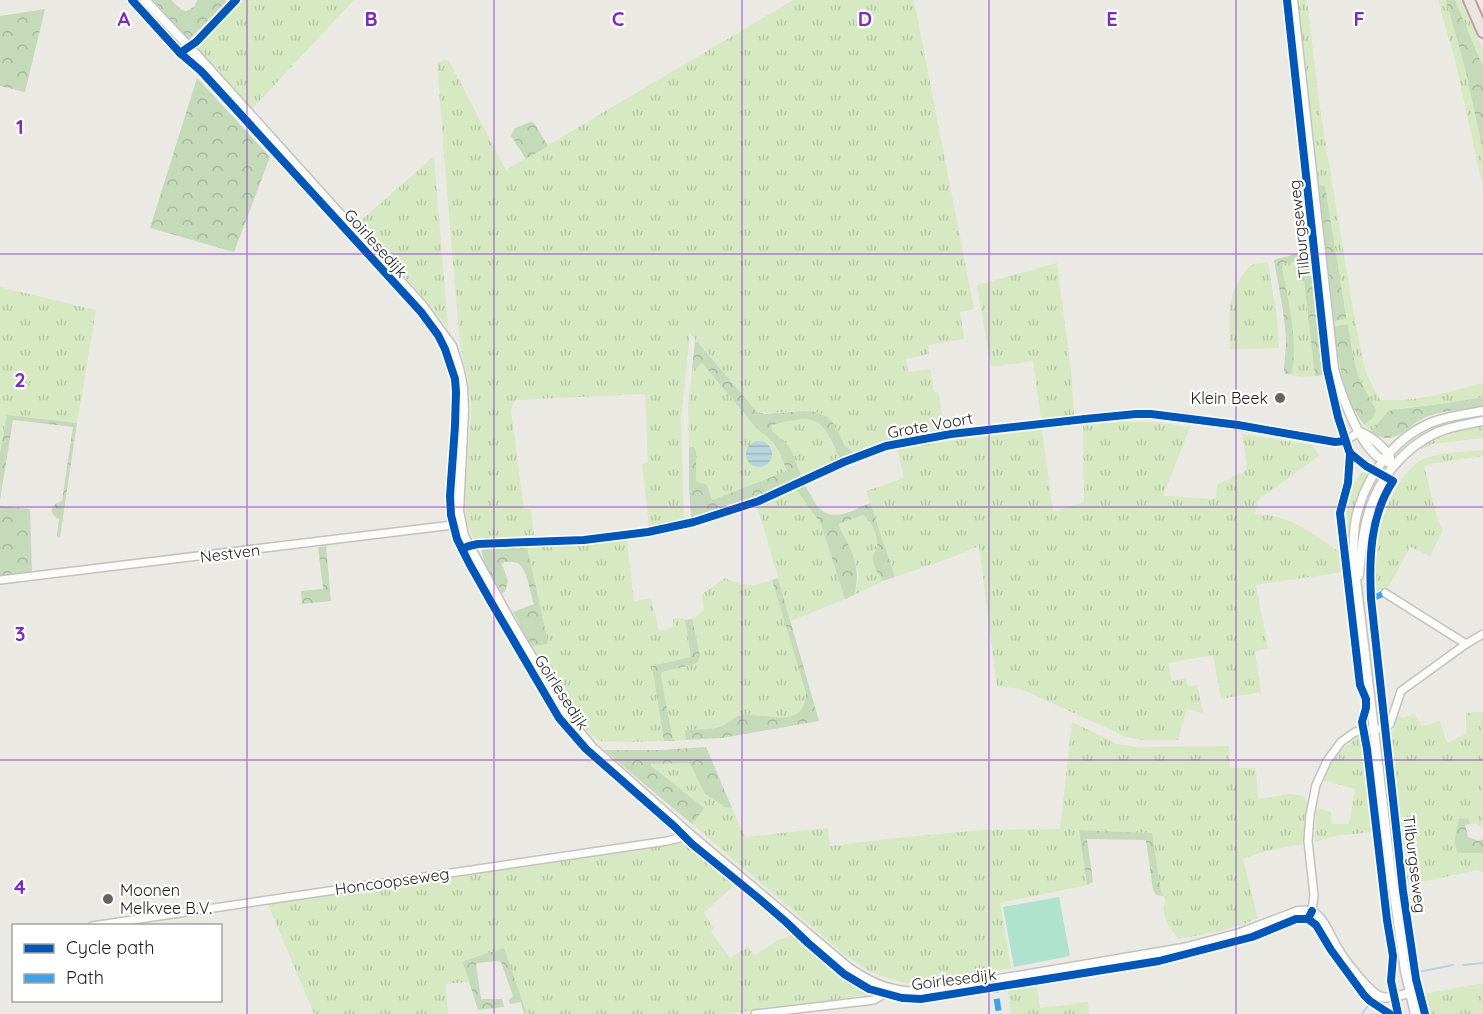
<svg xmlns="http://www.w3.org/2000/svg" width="1483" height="1014" font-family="Quicksand,sans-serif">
	<defs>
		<pattern id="grass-tufts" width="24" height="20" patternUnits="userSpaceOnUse" patternTransform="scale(1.5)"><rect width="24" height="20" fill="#d6e9c2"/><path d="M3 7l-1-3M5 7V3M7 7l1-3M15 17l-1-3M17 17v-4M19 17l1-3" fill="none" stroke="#b7c7a6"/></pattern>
		<pattern id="forest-crowns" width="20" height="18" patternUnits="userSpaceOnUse" patternTransform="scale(1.5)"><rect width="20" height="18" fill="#c4dab9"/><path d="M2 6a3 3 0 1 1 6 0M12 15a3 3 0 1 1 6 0" fill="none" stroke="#a8ba9e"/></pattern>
		<pattern id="water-rules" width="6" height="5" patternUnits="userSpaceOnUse" patternTransform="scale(1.5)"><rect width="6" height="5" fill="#b7d5de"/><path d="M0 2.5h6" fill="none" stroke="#9db6be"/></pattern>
	</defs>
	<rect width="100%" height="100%" fill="#ebe9e4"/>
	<g fill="url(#grass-tufts)" fill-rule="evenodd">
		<path d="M242,0H354L252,109L196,48Z"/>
		<path d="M793,0H914L974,309L960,312L964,339L928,345L929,354L906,359L908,372L930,369L934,392H938L945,432L903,438L854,453C850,451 846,448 844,444C838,435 835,423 826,416C808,404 777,417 756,411L699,342H695V339L690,333L681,419L684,520L649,526L642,464L648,462L645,394L515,400L511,410L524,509H531L534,535L476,539C453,521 472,435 471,405C470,381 461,357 459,333C451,243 444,153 437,63L444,60L449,61L506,170Z"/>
		<path d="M1298,0H1307L1320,109L1353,309L1363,361L1367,375L1380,400C1415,403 1450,391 1483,383V397L1448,403L1396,409L1387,412L1371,432L1364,425L1373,418L1376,410L1358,376L1354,360L1348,326L1334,327V321L1345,319L1346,316L1325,186L1319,185Z"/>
		<path d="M1438,0H1446L1465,68L1483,151V188L1456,64Z"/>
		<path d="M1455,0H1461L1483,50V67Z"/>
		<path d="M434,156L448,328L426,300L357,224Z"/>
		<path d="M1299,261H1302L1315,376C1306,377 1297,377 1288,374H1290C1298,339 1288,302 1282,267L1283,264Z"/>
		<path d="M1267,262L1268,263L1277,316L1279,348L1230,349C1229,316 1225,291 1251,265Z"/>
		<path d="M1057,263L1071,371L1074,415L1041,419L1033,361L991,367L977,285Z"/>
		<path d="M0,287L96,310L77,423L7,415L0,453Z"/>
		<path d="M702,363L757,429L770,439L779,451L788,472L712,500C707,490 709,484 696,481V452L689,447L688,407L692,369L698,367ZM761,442L767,445L772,453C771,461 767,466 759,467L747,452L750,446Z"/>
		<path d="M807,419L816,420L823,426L840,459L801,476C797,465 794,452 786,443C781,437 774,435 771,428L772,425L794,420Z"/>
		<path d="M1118,422H1150L1190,427L1163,496H1166L1214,499L1216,497L1217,485L1236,475L1244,473L1247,467L1242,434L1312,445L1319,456L1258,500L1255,514C1262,514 1271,515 1278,517C1300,523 1319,538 1337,550L1341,551L1343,572L1256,585L1268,648L1255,652L1261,692L1221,699L1213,655L1169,663L1171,681L1186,679L1188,687L1197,685L1203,713L1187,709L1178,740H1142L1126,737L1030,693L1020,689L997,686L979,546L953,557L895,577L866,491L904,478L897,449L930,443L1042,430L1053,512L1084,502L1083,426Z"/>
		<path d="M1483,423V438L1432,444L1417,451L1398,467L1416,448L1438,435Z"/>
		<path d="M1483,450V456L1435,463L1424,466L1437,518L1443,531L1430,556L1410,547L1384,596L1375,589C1373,551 1380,509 1403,478C1408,471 1415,463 1423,459C1441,452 1464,452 1483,450Z"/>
		<path d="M1363,472L1369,475L1350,546L1349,569C1345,536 1337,498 1363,472Z"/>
		<path d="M796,489L821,524L845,599L791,621L757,506Z"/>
		<path d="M864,515C871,520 879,536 877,545C875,554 874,545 873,554C872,565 878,573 883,581L854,595C855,590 857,585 858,580C859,568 852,553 847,542C844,536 840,530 839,524Z"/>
		<path d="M627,540L634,601L651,598L659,631L674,627L673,619L683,618L685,620L691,657L652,666L664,741L629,742L599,741L580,724L531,646L547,644L548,642L527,547Z"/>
		<path d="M725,578C744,587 752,587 772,580L806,693C803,732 767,712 742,715C734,716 729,723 722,726C714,730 695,729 685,730L686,740L673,741L661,676L662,672L695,664L700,655L692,619L704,611L702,594Z"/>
		<path d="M1483,712V828L1476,824H1470L1469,819L1459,818L1455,849L1458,853H1483V873L1477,870L1408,885L1388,735L1394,729L1398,716L1403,718L1414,714L1422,726L1440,721L1447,743L1466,734V713Z"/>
		<path d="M1072,722L1117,744L1137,747L1229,746L1230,768H1256L1258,799L1290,794L1303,796L1307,802L1305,844L1266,851L1243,859L1258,918C1232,930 1206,934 1178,939C1170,926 1159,917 1166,902L1161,890L1152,833L1079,830L1087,885L1000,903L1011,968L925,983H907L889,979L869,971L846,956L692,824L703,810V807L651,766L652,764L691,763L705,794L725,807L732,808L745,837L828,828L830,846L896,838L982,830L1060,829Z"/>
		<path d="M1357,738L1361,739L1374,832L1334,836L1315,842L1316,808L1331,812L1332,824H1349L1355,789L1322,780C1330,764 1341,748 1357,738Z"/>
		<path d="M685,840L734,885L704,913L714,929L711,932L730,958L748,947L755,955L778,940L795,935L802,944L851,985L872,994L819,1002L725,1014H527L504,949L464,961L463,963L469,982L446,984L448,1014H314L268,904L269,902Z"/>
		<path d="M1483,983V1014H1429L1424,994Z"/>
		<path d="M1037,986L1040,1008L1088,1002L1089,1014H1011L1008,990Z"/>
	</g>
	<g fill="url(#forest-crowns)">
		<path d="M153,0H171L182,10L187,11L195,6L197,0H226V2L189,40Z"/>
		<path d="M1446,0H1455L1483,67V151L1465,68Z"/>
		<path d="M45,9L25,92L0,86V16Z"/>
		<path d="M197,78L270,157L234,252L150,228Z"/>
		<path d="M530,122L534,123L548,146L526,159L511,136L515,128Z"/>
		<path d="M1319,185L1325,186L1346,316V319L1334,321Z"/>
		<path d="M1306,251L1309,252L1324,375L1315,376L1302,262L1299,261L1283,264L1282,267C1288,301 1298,337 1292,372L1290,374H1285L1284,371C1284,361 1286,351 1286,342C1285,315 1279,288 1274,261V260Z"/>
		<path d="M1343,325H1348L1354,360L1358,376L1376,410L1373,418L1364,425C1343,396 1338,361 1334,327Z"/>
		<path d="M695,342H698L756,411L765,414L804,411L816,412L826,416L834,424L845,446L854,453L840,459C820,416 819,414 772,425L771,428C774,435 781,437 786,443C794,452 797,465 801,476L759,495L702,517L691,519L689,486V447H694L696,452V481L707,485L712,500L787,471L779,451L770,439L757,429L702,363L698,367L692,369Z"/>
		<path d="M1483,397V407C1464,409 1444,410 1426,417C1413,422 1403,437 1388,438C1382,438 1376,436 1371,432L1387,412L1392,410L1448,403Z"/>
		<path d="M7,415L77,423L60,537L57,536L59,519C47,513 51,504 62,501L73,427L13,420L0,500V453Z"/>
		<path d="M805,485C809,492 813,500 817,506C832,524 854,510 870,503L895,577L883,581C879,574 873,568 873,559C872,553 876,551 877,546C879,536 871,520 863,515L839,524C840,530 844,536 847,542C856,560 860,575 854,595L845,599L821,524L796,489Z"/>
		<path d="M0,506L30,509L32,572L0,576Z"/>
		<path d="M326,546L331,601L302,604L301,591L323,589L318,547Z"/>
		<path d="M527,547L548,642L547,644L531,646L513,612L534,604C531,595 527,570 519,564C515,561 509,562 504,562L502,564L508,581L505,592L502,593C496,581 481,562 482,549Z"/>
		<path d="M778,578L819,721L722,738L686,740L685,730C695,729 713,730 722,726C729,723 734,716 742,715C766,712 804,732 806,693L772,580Z"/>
		<path d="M692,619L700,655L698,661L695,664L662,672L661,676L673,741H664L652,666L691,657L685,620Z"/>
		<path d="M706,747L732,808L725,807L705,794L690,763L651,764V766L703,807V810L692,824L604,750H660Z"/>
		<path d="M1459,818L1469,819L1470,824L1465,825L1468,837L1479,841L1483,839V853H1458C1452,844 1457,829 1459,818Z"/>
		<path d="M1079,830L1152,833L1161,890L1163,896L1156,895L1153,890L1146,840L1087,839L1093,882L1087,885Z"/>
		<path d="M504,948L527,1014H524L521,1002L510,1004L509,1000L513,996L501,962L497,961L477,963L476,965L481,999H502L504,1007L478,1010L463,963L464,961Z"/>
	</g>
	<path fill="#afe3cf" d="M1059,897L1070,956L1014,967L1003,907Z"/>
	<circle fill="url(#water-rules)" cx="759" cy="454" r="13"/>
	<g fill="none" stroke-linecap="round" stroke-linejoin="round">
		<g stroke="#b7d5de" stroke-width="2">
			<path d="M1463,965L1483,963"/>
			<path d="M1418,972L1453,965"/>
			<path d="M1362,1014L1369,1004"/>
		</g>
		<defs>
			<g id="minor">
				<path d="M188,47L196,42L236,0"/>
				<path d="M469,546L478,544L584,540L648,532L694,522L759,501L844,462L886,446L951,434L1136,414L1162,415L1188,418L1341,442L1345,441L1359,432"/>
				<path d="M0,580L461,524"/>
				<path d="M1385,593L1466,644"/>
				<path d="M1312,911L1314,895L1308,841L1310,815L1316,785L1327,761L1341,742L1355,732L1385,728L1390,724L1401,691L1466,644L1483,634"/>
				<path d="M92,926L667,841L691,835"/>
				<path d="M755,1014L874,1000L884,994L896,990"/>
			</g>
			<g id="tertiary">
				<path d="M145,0L195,53L423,306L452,346L459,368L463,387L464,411L459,511L464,536L510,620L569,719L593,748L691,835L849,968C863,977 877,986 894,989C903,992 913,991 923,992L1183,948L1240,933L1298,911C1306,910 1313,910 1319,917C1327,925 1332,940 1338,949C1344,960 1371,995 1382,997C1391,999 1401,995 1410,993"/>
				<path d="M1293,0L1334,369C1341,394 1357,439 1377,456C1382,460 1388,462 1394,465"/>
				<path d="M1360,432C1373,438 1383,445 1390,458"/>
				<path d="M1359,575C1361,555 1362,535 1368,515C1377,480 1404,447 1438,432C1452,426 1468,424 1483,421"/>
				<path d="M1415,1014L1405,971L1391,872L1354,562C1353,544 1353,524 1359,507C1370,471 1397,436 1433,422C1449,416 1466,414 1483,411"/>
			</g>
			<path id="trunk" d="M1469,0L1483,32"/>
		</defs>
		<use href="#minor" stroke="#c3c2c0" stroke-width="10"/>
		<use href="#tertiary" stroke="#c3c2c0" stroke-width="11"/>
		<use href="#trunk" stroke="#c09da4" stroke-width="14"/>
		<use href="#minor" stroke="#fcfcfb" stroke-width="7"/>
		<use href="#tertiary" stroke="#fcfcfb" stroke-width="8"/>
		<use href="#trunk" stroke="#ece4e0" stroke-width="10"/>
		<g stroke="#3da2ea" stroke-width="6" stroke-dasharray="12 6" stroke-linecap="butt">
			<path d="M1371,599L1385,593"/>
			<path d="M994,981L999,1014"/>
		</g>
		<defs>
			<g id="cycleway">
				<path d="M132,0L180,53L201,71L421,312L438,335L445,349L455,379L456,392L455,426L450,496L451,515L457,539L469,563L491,602L559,718L586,749L675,827L692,844L757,897L786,922L808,943L844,974L869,989L902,998L921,999L1159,961L1252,937L1296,919H1308"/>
				<path d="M1287,0L1327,369L1338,417L1349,451"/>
				<path d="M180,53L196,42L236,0"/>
				<path d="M1350,453L1366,466L1393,481C1370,516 1369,558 1371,599L1403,891L1416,979L1425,1014"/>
				<path d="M1350,453L1348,483L1340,513L1360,685L1366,699V708L1362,722L1367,749L1387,920L1393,956L1391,981L1398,1014"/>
				<path d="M462,549L469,546L478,544L584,540L648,532L694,522L759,501L844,462L886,446L951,434L1085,419L1136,414H1151L1238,425L1335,442L1345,441"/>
				<path d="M1312,911L1308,919L1316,925L1331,950L1364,995L1370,1001L1390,1014"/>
			</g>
		</defs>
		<use href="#cycleway" stroke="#fff" stroke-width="11"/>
		<use href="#cycleway" stroke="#0057b8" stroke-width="8"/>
	</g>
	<path fill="none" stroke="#7b2cbf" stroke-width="1.5" stroke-opacity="0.55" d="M247,0V1014M494,0V1014M742,0V1014M989,0V1014M1236,0V1014M0,254H1483M0,507H1483M0,760H1483"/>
	<g fill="#646462" stroke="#fff" stroke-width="2">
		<circle cx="1280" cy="398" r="6"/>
		<circle cx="108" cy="899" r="6"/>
	</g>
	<g text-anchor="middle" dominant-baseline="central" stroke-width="4.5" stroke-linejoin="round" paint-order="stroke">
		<g font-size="16" fill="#1c1c1c" stroke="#fff">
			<text transform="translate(1299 229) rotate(-96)">Tilburgseweg</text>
			<text transform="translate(376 243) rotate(48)">Goirlesedijk</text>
			<text transform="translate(930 425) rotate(-10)">Grote Voort</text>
			<text transform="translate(230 553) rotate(-7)">Nestven</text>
			<text transform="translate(562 692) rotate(57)">Goirlesedijk</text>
			<text transform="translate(1415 864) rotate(83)">Tilburgseweg</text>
			<text transform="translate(392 881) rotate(-8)">Honcoopseweg</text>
			<text transform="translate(954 979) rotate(-7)">Goirlesedijk</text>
		</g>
		<g font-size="16" fill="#1c1c1c" stroke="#fff" text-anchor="end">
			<text x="1268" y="398">Klein Beek</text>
			<text x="120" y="890" text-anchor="start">Moonen<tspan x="120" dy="18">Melkvee B.V.</tspan></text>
		</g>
	</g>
	<g font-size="20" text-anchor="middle" font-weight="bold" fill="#7b2cbf" stroke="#fff" stroke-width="4.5" stroke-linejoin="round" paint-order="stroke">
		<text x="124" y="26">A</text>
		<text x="371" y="26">B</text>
		<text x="618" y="26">C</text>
		<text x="865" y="26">D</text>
		<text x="1112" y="26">E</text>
		<text x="1359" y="26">F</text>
		<text x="20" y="134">1</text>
		<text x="20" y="387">2</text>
		<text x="20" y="641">3</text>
		<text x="20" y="894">4</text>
	</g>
	<rect x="12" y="924" width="210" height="78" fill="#ffffff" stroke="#a4a4a4" stroke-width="1.5"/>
	<rect x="24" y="944" width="30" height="9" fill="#0057b8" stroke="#a4a4a4" stroke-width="1.5"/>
	<text x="66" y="954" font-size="18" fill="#1c1c1c">Cycle path</text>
	<rect x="24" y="974" width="30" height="9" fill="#3da2ea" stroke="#a4a4a4" stroke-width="1.5"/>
	<text x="66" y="984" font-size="18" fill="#1c1c1c">Path</text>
</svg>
